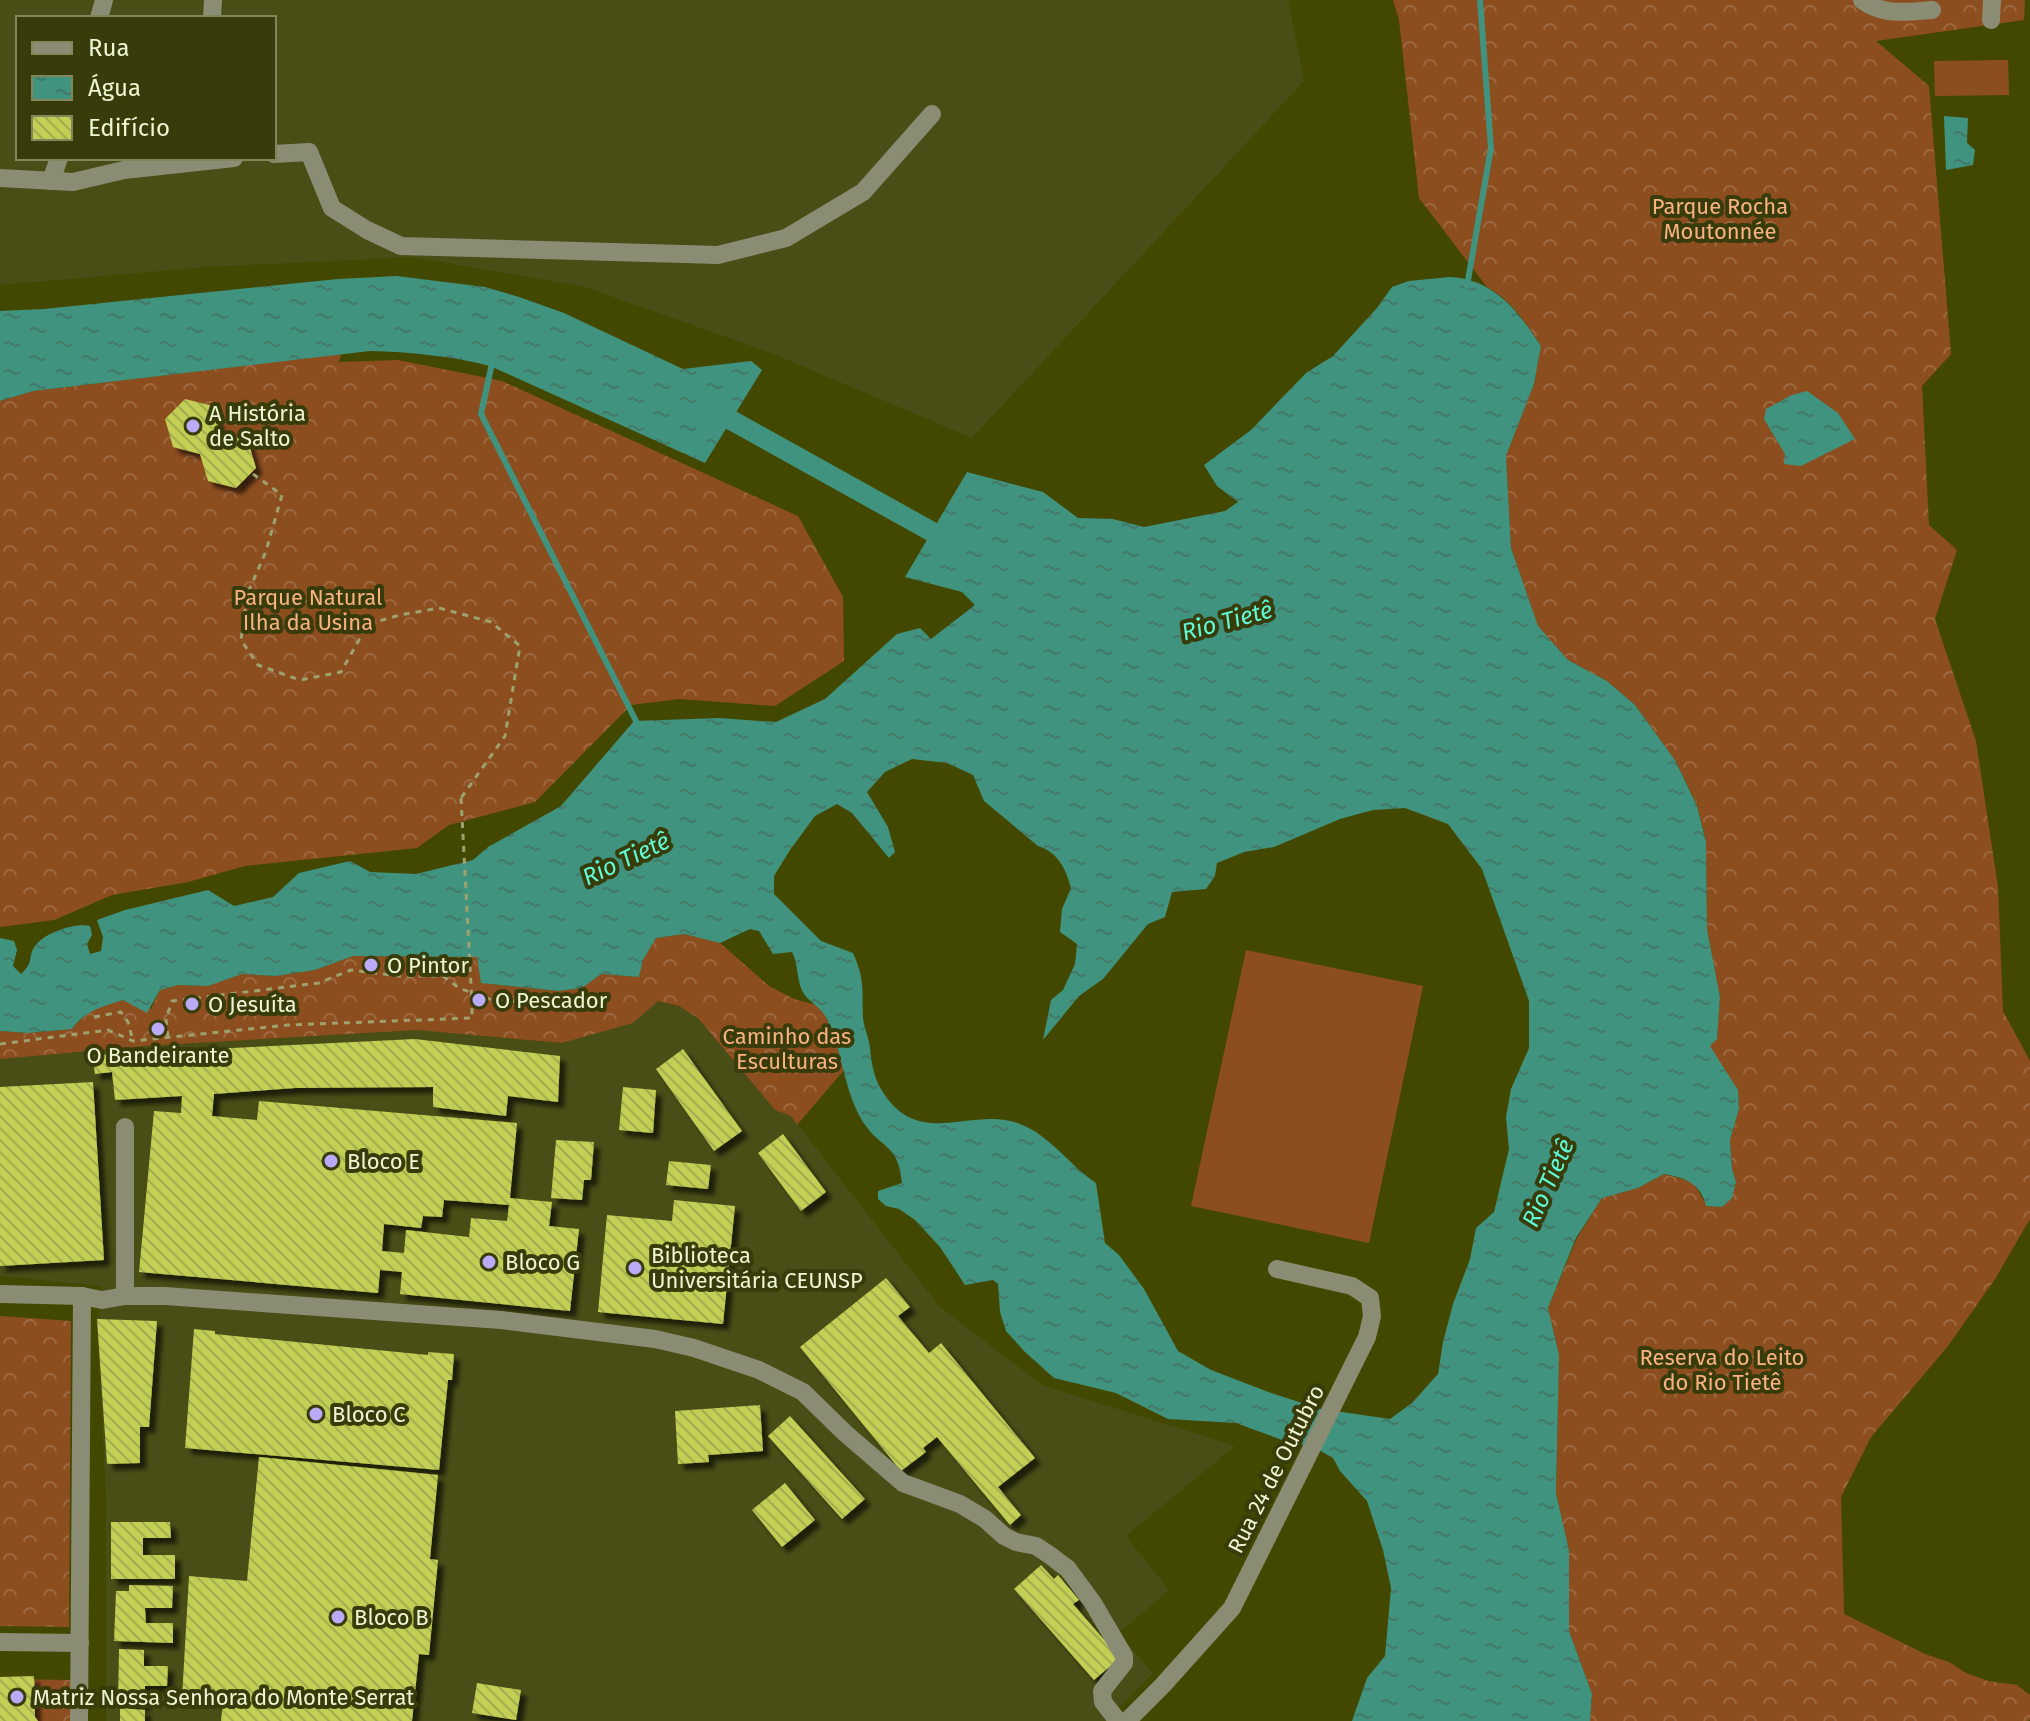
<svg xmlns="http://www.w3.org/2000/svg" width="2030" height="1721" font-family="'Fira Sans',sans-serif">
	<defs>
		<pattern id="forest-crowns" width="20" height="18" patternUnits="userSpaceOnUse" patternTransform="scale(2)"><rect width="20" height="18" fill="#8d4e1f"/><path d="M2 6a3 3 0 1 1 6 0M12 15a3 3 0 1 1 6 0" fill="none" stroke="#9d683f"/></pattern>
		<pattern id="water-ripples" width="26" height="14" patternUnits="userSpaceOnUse" patternTransform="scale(2)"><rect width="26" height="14" fill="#40937e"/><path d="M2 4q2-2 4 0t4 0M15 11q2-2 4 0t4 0" fill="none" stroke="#437968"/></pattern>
		<pattern id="building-back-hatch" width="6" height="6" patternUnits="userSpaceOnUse" patternTransform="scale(2)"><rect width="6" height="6" fill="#c3ce54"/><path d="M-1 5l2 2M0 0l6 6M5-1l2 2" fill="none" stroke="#a4ad4f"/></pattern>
		<filter id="shadow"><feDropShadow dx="6" dy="6" stdDeviation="2" flood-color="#0009"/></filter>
	</defs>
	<rect width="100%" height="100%" fill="#434800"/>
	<g fill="#494d16" fill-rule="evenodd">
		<path d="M0,0H1288L1304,81L972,438L771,353L585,287L413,257L207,267L0,285ZM18,18H274V158H18Z"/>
		<path d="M657,1001L679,1006L698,1018L775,1110L791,1116L940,1307L1042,1385L1235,1446L1126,1536L1169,1590L1119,1633L1153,1673L1106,1721H106V1496L97,1319L102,1300V1286L0,1276V1059L145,1046L417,1030L562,1043L633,1023Z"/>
	</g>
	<g fill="url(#forest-crowns)">
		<path d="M1393,0H2025L2024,20L1876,41L1929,86L1951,354L1922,386L1929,525L1957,550L1935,619L1976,741L1998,887L2003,1011L2030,1061V1219L1995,1279L1948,1346L1871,1437L1841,1497L1844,1614L1925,1654L1949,1662L1966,1673L1988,1681L2017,1685L2030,1695V1719L2028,1721H1590L1592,1694L1569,1631V1550L1556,1493L1559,1355L1548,1308L1577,1238L1602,1198L1638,1188L1664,1174L1693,1182L1707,1206L1722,1207L1736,1182L1732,1169L1730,1140L1739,1109L1738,1091L1709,1046L1717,1038L1720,997L1707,929L1706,842L1697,805L1675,760L1635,705L1607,681L1568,660L1538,627L1511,548L1506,456L1534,384L1541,346C1527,324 1511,300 1487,287L1419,198L1399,20Z"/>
		<path d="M341,354L339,362L398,360L502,381L798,516L843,597L844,661L775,706L679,699L631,705L535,802L449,825L417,848L245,866L188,882L112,895L54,920L0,927V401L33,391Z"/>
		<path d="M684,934L720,943L769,986L794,999L820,1006L829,1023L844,1070L797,1125L791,1116L775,1110L698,1018L679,1006L658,1001L633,1023L562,1043L417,1030L145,1046L0,1059V1031L28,1033L72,1029C82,1015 109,997 127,1001C135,1003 143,1007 151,1009L160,990L178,985L208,986L242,974L276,976L315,970L353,956L478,957L481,983L558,991L582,988L601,974L639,977L643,960L656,938Z"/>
		<path d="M0,1316L71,1321L69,1627L0,1626Z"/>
		<path d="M0,1679L71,1680V1721H0Z"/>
	</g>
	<g fill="#8d4e1f">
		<path d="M2008,60L2009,95L1935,96L1934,61Z"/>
		<path d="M1246,950L1423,986L1369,1243L1191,1206Z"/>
	</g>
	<g fill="url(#water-ripples)" fill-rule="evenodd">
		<path d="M1944,116L1968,118L1967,143L1975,150L1973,165L1946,170Z"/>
		<path d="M397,276L485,287L519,297L564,313L683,369L751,361L762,370L705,463L490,366C451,356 410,352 370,351L33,391L0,401V311L44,309L338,279Z"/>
		<path d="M1450,277C1494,279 1518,311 1541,346L1534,384L1506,456L1511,548L1538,626L1568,660L1607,681L1635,705L1675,760L1697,806L1706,842L1707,929L1720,997L1717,1039L1710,1046L1738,1090L1739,1109L1730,1140L1732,1169L1736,1182L1732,1198L1722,1207L1706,1206C1700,1183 1686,1178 1664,1174L1638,1188L1602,1198L1576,1238L1548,1308L1559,1355L1556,1493L1569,1550V1631L1592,1694L1590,1721H1352L1367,1678L1385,1656L1391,1588L1383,1550L1367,1501L1340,1471L1333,1458L1312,1446L1290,1443L1236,1423L1168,1419L1116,1393L1054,1378L1025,1352L1006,1331L1000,1312L998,1284L993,1280L965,1285L940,1247L915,1220L899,1209L886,1206L878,1199V1191L902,1183C898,1142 881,1150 863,1122C844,1092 843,1054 828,1021C821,1006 812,1005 804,994C796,982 799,965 792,952L773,954L759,931L750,929L720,943L684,934L656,938L643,960L639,977L601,974L582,988L558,991L481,983L477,957L353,956L315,970L276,976L242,974L208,986L178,985L160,990L147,1013L123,1000C104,1006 84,1011 72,1029L28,1033L0,1031V938L14,941L17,950L13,966L21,974C35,961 27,958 35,946C44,933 75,922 90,926L92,935L87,944L90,954L101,951L103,937L97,920L125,910L208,890L234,906L273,897L299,873L350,861L370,872L416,874L473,860L488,847L561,806L634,721L719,718L776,722L825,699L897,634L920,628L931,639L975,605L962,592L905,577L967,472L1043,492L1078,518L1113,519L1144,527L1225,511L1238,502L1217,486L1204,465L1251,430L1306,373L1333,356L1377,308L1392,287L1409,281ZM912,759L947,763L973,775L984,801L1038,846C1058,852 1066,869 1071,888L1062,909L1060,932L1077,944L1075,964L1063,990L1051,1000L1043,1040L1079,996L1103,979L1148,924L1165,917L1172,892L1206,889L1215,876L1217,863L1244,852L1274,847L1340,819L1373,810L1405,808L1448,824L1482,869L1529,1001V1048L1511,1089L1506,1117L1509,1149L1494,1212L1476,1228L1470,1259L1453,1304L1443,1342L1438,1374L1412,1403L1390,1419L1321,1409L1271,1393L1211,1370L1178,1351L1144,1289L1119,1255L1105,1243L1096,1183C1069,1165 1051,1136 1020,1124C972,1105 918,1152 881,1089C874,1078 871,1061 870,1048C869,1038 864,1028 863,1018C862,992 865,979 853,953L821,941L774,894V876L790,850L815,816L837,804L852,813L889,858L895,852L888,827L867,792L885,772Z"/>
		<path d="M1807,391L1838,413L1855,439L1801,466L1784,464L1785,454L1764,419L1766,409L1792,395Z"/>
	</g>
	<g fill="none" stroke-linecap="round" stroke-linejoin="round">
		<g stroke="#40937e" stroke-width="6">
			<path d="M1467,286L1491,148L1480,0"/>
			<path d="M493,359L481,414L640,729"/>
		</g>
		<path stroke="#40937e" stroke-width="20" d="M706,414L731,420L954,544"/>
	</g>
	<g fill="url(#building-back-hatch)" fill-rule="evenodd" filter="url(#shadow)">
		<path d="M185,399L213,406L221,433L248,441L256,468L236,488L208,481L200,454L173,447L165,419Z"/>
		<path d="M415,1039L560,1056L558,1102L508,1096L506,1116L433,1107V1087L295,1088L214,1094L212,1116L257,1120L259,1101L517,1123L510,1198L552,1202L549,1226L579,1229L570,1311L400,1294L402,1272L380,1270L378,1293L139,1272L154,1111L181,1113L182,1096L115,1100L112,1072L95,1074L92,1055ZM444,1200L509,1205L507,1221L471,1218L469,1237L406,1230L404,1253L382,1251L384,1224L421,1228L423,1216L442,1217Z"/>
		<path d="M683,1049L742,1131L714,1151L656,1069Z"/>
		<path d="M93,1082L104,1260L0,1266V1087Z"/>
		<path d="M623,1087L656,1090L653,1133L619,1130Z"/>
		<path d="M783,1134L826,1192L801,1211L758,1153Z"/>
		<path d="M556,1140L594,1142L591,1180H584L582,1200L551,1198Z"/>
		<path d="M669,1161L711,1165L708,1189L666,1185Z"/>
		<path d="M674,1200L735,1206L723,1324L598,1312L607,1215L672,1221Z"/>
		<path d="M886,1278L910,1307L898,1316L929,1353L941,1343L1035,1458L998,1487L1021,1515L1010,1525L937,1437L923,1448L926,1452L901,1471L800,1347Z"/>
		<path d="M97,1319L157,1321L149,1427H140V1463L107,1464Z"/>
		<path d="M194,1329L215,1331V1334L428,1355V1352L454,1354L452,1380H448L439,1470L185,1448Z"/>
		<path d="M760,1405L763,1451L708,1455L709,1462L678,1464L675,1411Z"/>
		<path d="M790,1416L865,1499L842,1519L768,1436Z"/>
		<path d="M259,1457L438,1475L430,1559L438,1560L429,1655L419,1654L412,1721H221L223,1701L182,1698L189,1576L247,1581Z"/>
		<path d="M785,1483L815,1520L782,1547L752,1510Z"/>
		<path d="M111,1522H170L171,1538H143V1555H175V1579H111Z"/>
		<path d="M1041,1565L1054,1579L1058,1575L1079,1600L1073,1604L1120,1658L1094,1680L1014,1589Z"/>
		<path d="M129,1585L173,1586L172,1608H145L146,1623H173V1643L114,1641L116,1591H129Z"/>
		<path d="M119,1649L144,1650V1666H168L167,1686H145V1705L118,1704Z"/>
		<path d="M34,1676L35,1717L38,1721H0V1677Z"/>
		<path d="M477,1683L521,1690L516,1720L472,1713Z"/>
		<path d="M120,1708L145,1710V1721H120Z"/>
	</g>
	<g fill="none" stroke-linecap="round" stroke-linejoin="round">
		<g stroke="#9da26f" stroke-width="3" stroke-dasharray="6 6" stroke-linecap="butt">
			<path d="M253,474L282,495L266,551L247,595L241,640L258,665L300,680L341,672L368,624L400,615L439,608L491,622L520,646L505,736L461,798"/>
			<path d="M94,1017L121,1012L128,1022L133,1041"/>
			<path d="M168,1037L166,1019L172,1001L319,983L351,970L399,976H443L459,988L489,999L537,1003"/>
			<path d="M0,1044L108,1030L133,1041L288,1025L472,1018V1004"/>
		</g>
		<g stroke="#8a8d73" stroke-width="18">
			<path d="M1862,0C1883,16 1907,12 1932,10"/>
			<path d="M99,18L104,0"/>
			<path d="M212,18L213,0"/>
			<path d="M1991,20L1992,0"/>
			<path d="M274,154L309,152L332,208L367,230L401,246L718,255L786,238L863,192L932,114"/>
			<path d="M0,178L73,182L124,170L234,158"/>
			<path d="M51,181L59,158"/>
			<path d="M0,1294L82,1296L102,1300L125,1296H165L501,1320L655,1339L694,1348L759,1370L803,1392L845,1433L903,1483L960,1504L985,1519L1004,1536L1016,1542L1036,1546L1051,1556L1068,1569L1093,1603L1124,1656V1663L1102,1691L1103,1702L1118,1721"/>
			<path d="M125,1296V1127"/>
			<path d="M0,1642L80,1643"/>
			<path d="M79,1721L82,1296"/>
			<path d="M1127,1721L1163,1685L1232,1608L1367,1337L1372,1316L1370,1298L1352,1286L1277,1269"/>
		</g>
		<path stroke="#9da26f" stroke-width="3" stroke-dasharray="6 6" stroke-linecap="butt" d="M461,798L472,1004"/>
	</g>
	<g fill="#bbaaf6" stroke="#383c0b" stroke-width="3">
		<circle cx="193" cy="426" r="8"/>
		<circle cx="371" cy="965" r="8"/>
		<circle cx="479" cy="1000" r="8"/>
		<circle cx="192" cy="1004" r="8"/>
		<circle cx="158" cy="1029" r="8"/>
		<circle cx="331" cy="1161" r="8"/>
		<circle cx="489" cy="1262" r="8"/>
		<circle cx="635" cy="1268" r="8"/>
		<circle cx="316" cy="1414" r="8"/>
		<circle cx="338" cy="1617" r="8"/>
		<circle cx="17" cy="1697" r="8"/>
	</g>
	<g text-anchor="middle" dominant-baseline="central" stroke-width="8" stroke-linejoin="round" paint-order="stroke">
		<g font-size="22" fill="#fab181" stroke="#383c0b">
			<text x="1720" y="206">Parque Rocha<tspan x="1720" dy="25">Moutonnée</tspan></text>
			<text x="308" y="597">Parque Natural<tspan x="308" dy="25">Ilha da Usina</tspan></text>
			<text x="787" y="1036">Caminho das<tspan x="787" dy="25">Esculturas</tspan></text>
			<text x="1722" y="1357">Reserva do Leito<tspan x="1722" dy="25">do Rio Tietê</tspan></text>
		</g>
		<g font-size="22" fill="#eff4d3" stroke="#383c0b" text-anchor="start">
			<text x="209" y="413">A História<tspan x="209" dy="25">de Salto</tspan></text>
			<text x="387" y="965">O Pintor</text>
			<text x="495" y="1000">O Pescador</text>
			<text x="208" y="1004">O Jesuíta</text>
			<text x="158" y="1055" text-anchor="middle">O Bandeirante</text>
			<text x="347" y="1161">Bloco E</text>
			<text x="651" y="1255">Biblioteca<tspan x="651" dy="25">Universitária CEUNSP</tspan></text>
			<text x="505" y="1262">Bloco G</text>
			<text x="332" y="1414">Bloco C</text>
			<text x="354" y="1617">Bloco B</text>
			<text x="33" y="1697">Matriz Nossa Senhora do Monte Serrat</text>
		</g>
		<g font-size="22" fill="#eff4d3" stroke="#383c0b">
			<text transform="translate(1276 1469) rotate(-63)">Rua 24 de Outubro</text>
		</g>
		<g font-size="24" font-style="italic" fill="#5ffad5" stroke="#383c0b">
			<text transform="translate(1227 621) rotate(-15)">Rio Tietê</text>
			<text transform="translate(626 859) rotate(-25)">Rio Tietê</text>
			<text transform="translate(1548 1183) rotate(-66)">Rio Tietê</text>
		</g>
	</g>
	<rect x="16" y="16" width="260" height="144" fill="#383c0b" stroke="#81865b" stroke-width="2"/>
	<rect x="32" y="42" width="40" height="12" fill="#8a8d73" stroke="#81865b" stroke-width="2"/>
	<text x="88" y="56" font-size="24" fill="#eff4d3">Rua</text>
	<rect x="32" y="76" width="40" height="24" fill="url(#water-ripples)" stroke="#81865b" stroke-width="2"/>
	<text x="88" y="96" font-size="24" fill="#eff4d3">Água</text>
	<rect x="32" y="116" width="40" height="24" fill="url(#building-back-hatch)" stroke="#81865b" stroke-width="2"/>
	<text x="88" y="136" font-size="24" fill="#eff4d3">Edifício</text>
</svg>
